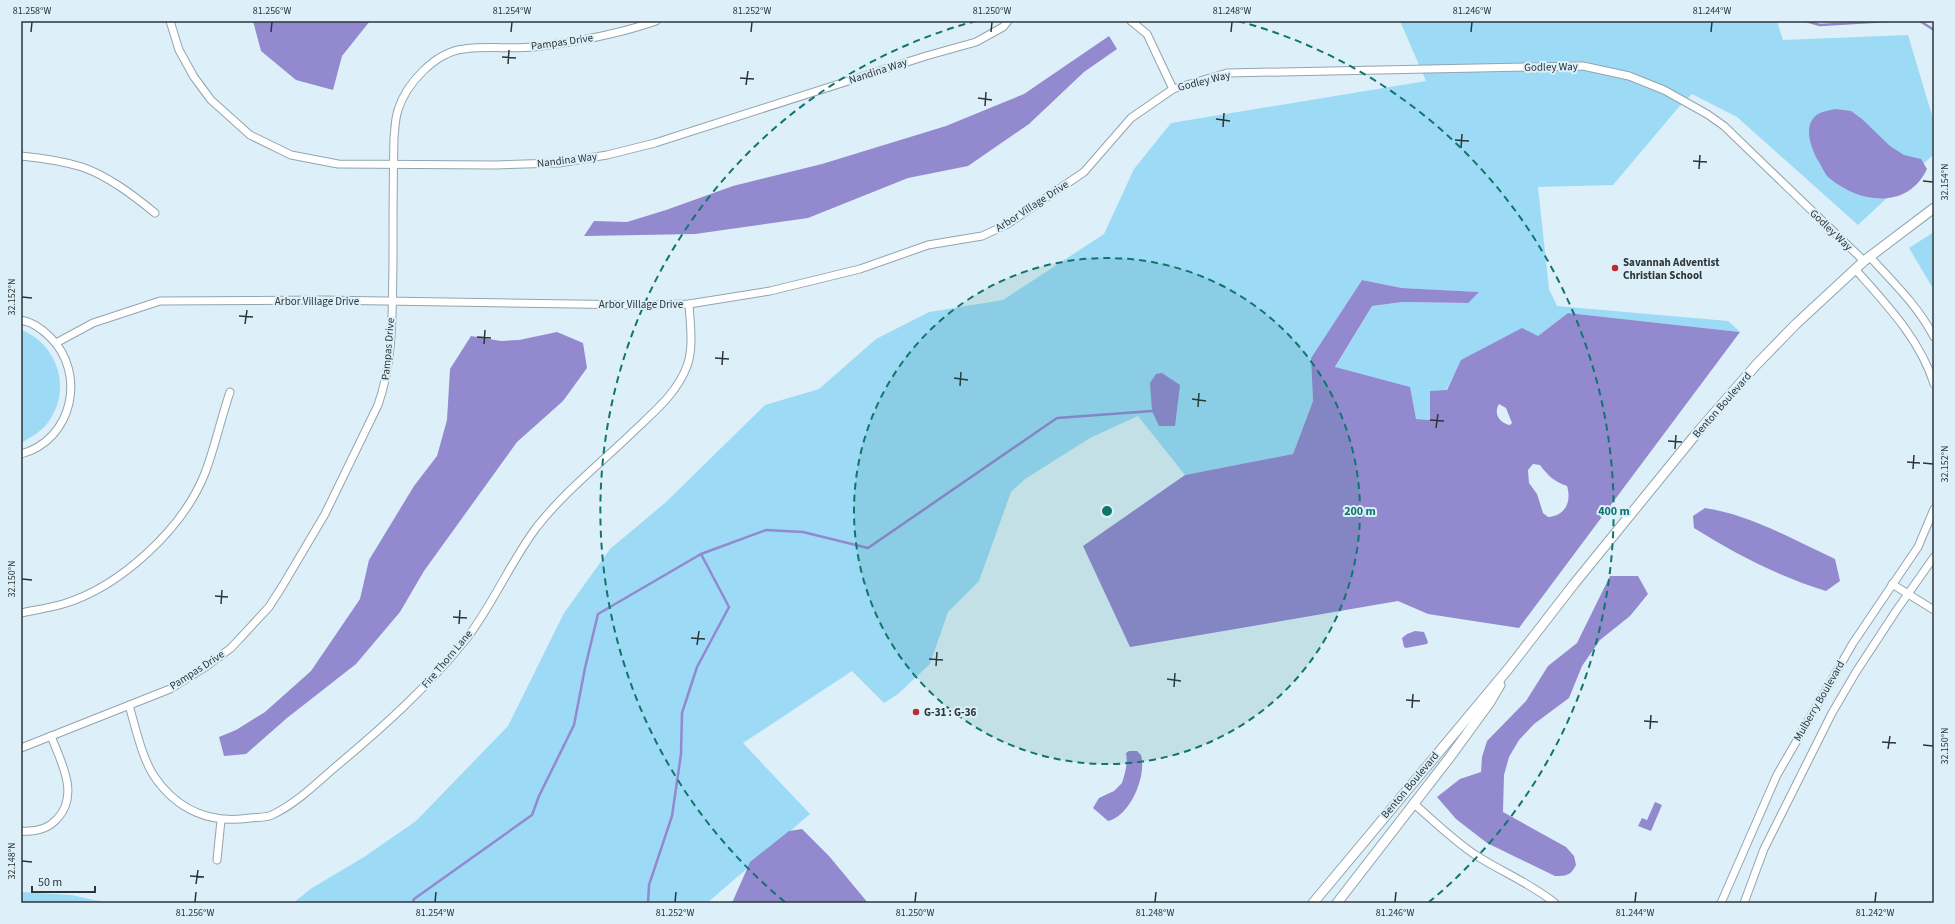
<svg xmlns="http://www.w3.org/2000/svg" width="1955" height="924" font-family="'Source Sans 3',sans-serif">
	<rect width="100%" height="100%" fill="#ddf0f9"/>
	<g fill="#9cdaf6">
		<path d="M1400,21H1777L1783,40L1908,35L1934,122V154L1858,225L1737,117L1692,94L1678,108L1613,185L1538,187L1549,289L1557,306L1728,321L1740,332L1568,313L1538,336L1462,360L1430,420L1416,419L1409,387L1335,368L1372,306L1403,302L1467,303L1478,292L1402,288L1362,280L1311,358L1313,401L1293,454L1185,475L1138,416L1090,438L1025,479L1011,492L979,581L948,612L930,664L898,694L884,703L852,671L743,743L810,814L707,903H293L312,888L364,857L416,821L508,726L564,613L610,549L665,503L765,405L819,389L876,339L929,312L1003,300L1104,234L1134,169L1171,123L1426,81Z"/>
		<path d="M1934,232V290L1909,248Z"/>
		<path d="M21,330C55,342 72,386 51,418C44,430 33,436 21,443Z"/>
		<path d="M21,892L71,895L108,903H21Z"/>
	</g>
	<g fill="#9389cf" fill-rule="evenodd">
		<path d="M253,21H370L342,56L333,90L296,80L261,51Z"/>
		<path d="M1109,36L1117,49L1084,72L1029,124L968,166L908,178L808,218L695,234L584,236L594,221L627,222L666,210L733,186L822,164L946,126L1024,94Z"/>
		<path d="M1835,109L1851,111L1862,119L1890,146L1904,155L1921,159L1927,169C1907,211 1858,203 1828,177C1824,173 1821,164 1817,159C1810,145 1802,122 1820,113C1824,111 1831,110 1835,109Z"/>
		<path d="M1362,280L1402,288L1479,292L1468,303L1403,302L1372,306L1335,367L1410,387L1416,419L1430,420V391L1447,390L1461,360L1522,328L1538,336L1568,313L1740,332L1519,628L1428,614L1398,601L1130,647L1083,546L1185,475L1293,454L1313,401L1311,358ZM1499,404L1506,408L1512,423L1510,425C1500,423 1493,414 1499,404ZM1533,464L1540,465C1548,476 1555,482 1567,486C1572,502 1565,516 1548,517L1543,513L1537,494L1529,483L1528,470Z"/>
		<path d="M557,332L583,343L587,368L563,401L517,442L424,571L400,612L356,664L287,718L246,754L224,756L219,737L236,730L265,712L311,671L360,599L369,560L414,486L437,456L447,420L450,369L471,336L501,341L519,340Z"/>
		<path d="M1162,373L1180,385L1175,426H1159L1152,411L1150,383L1156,374Z"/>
		<path d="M1705,508C1751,515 1794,540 1835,559L1840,581L1826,591C1778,576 1737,555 1694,528L1693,516Z"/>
		<path d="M1610,576H1638L1648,594L1630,616L1600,640L1582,666L1569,698L1534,724L1519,740L1509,757L1504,775L1503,812L1566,847L1574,856L1576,865C1571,875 1567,876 1555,876L1487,843L1456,819L1437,797L1460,779L1481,772L1482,757L1487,741L1526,701L1548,666L1577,643Z"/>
		<path d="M1415,631L1424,632L1428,642L1427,644L1406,648L1404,647L1402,638L1407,634Z"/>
		<path d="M1129,751H1137L1141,755C1147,776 1130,816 1108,821L1093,808L1099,798L1114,791L1122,783C1125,773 1128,765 1126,753Z"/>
		<path d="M1655,802L1662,805L1651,831L1638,826L1642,818L1647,820Z"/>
		<path d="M802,829L829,856L868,903H732L750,862L789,831Z"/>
	</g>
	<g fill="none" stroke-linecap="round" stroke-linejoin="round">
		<g stroke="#9389cf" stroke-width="2.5">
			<path d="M1806,21L1820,25L1888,21"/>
			<path d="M1920,21L1934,30"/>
			<path d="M701,554L766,530L803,532L868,548L1057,418L1152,411"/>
			<path d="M413,903L414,899L532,815L539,796L574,725L585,668L598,614L701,554L729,607L697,667L682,713L681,754L672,816L649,885L648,903"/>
		</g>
		<defs>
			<g id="minor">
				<path d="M170,21L179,50L194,77L211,100L250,135L291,155L338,164L496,165L559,163L607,155L655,143L926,56L976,42L1003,27L1008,21"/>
				<path d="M1131,21L1147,34L1173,89"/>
				<path d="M21,156C42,158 62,161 82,167C108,176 133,195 155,213"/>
				<path d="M1869,256C1893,282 1918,306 1934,337"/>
				<path d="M1855,269C1886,304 1920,339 1934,384"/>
				<path d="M21,320C31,322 42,329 50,337C87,373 73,440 21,454"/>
				<path d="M56,343L93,323L160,301L322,300L640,305L689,304L770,291L860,269L928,245L982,236L1006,225L1084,172L1131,118L1173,89L1227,73L1583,66L1629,76L1664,90L1707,114L1724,126L1864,261"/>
				<path d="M1892,584L1934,610"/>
				<path d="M21,613C35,610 49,608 63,604C120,587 183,529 205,473C215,447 221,418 230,392"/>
				<path d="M129,705C135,726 142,758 154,776C177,810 210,824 250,818C257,817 266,818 272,815C295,804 315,785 333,769C381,729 428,687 467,638C493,604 510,563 536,528C564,492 601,463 634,431C655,411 677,393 687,366C694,347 690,323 689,304"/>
				<path d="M21,748L170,689L207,666L231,648L269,607L283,585L325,514L378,405C394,360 392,310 393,263C393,221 393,179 394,137C395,129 395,119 398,110C406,84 435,52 464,49C487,46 511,49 534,47C576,42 616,35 656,21"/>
				<path d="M1413,803C1434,821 1454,841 1477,856C1502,872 1530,883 1555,903"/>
				<path d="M21,831C34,832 48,829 57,819C80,795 61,762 51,736"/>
				<path d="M217,860L221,820"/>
				<path d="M1721,903L1777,775L1853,643L1918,547L1934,509"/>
				<path d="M1744,903L1764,849L1832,713L1856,672L1896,611L1934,557"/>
			</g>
			<g id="tertiary">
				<path d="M1313,903L1509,668L1574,584L1696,434L1757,364L1796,324L1864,261L1934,208"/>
				<path d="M1337,903L1450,757L1490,702L1500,685"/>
			</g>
		</defs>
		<use href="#minor" stroke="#93a4ad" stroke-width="9"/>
		<use href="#tertiary" stroke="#93a4ad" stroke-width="11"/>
		<use href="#minor" stroke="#fff" stroke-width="7"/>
		<use href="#tertiary" stroke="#fff" stroke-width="9"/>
	</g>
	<path fill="none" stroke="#2d3538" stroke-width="1.5" d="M31,32L32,22M271,32L272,22M511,32L512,22M751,32L752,22M991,32L992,22M1231,32L1232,22M1471,32L1472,22M1711,32L1712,22M502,57L516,58M508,64L509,50M740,78L754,79M746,85L748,71M978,98L992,100M985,106L986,92M1216,119L1230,121M1223,127L1224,113M1455,140L1469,141M1461,148L1462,134M1693,161L1707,162M1699,169L1700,155M1923,181L1933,182M22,297L32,298M239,316L253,317M245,324L247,310M477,337L491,338M484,344L485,330M715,358L729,359M722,365L723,351M954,378L968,380M960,386L961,372M1192,399L1206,401M1198,407L1199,393M1430,420L1444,421M1436,428L1438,414M1668,441L1682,442M1675,449L1676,435M1907,462L1920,463M1923,463L1933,464M1913,469L1914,455M22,579L32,580M215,596L228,597M221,604L222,590M453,617L467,618M459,624L460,610M691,638L705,639M697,645L699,631M929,659L943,660M936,666L937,652M1167,679L1181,681M1174,687L1175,673M1406,700L1420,701M1412,708L1413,694M1644,721L1658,722M1650,729L1651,715M1882,742L1896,743M1923,745L1933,746M1888,749L1890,736M22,861L32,862M190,876L204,877M196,884L198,870M195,902L196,892M435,902L436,892M675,902L676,892M915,902L916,892M1155,902L1156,892M1395,902L1396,892M1635,902L1636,892M1875,902L1876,892"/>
	<circle cx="1107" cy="511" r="253" fill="#0f766e" fill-opacity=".12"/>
	<g fill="none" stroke="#0f766e" stroke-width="2" stroke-dasharray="7 5">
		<circle cx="1107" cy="511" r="253"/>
		<path d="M785 902A507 507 0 0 1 976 21M1238 21A507 507 0 0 1 1429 902"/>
	</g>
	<g fill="#bb2b31" stroke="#ddf0f9" stroke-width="1.5">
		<circle cx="1615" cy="268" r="4"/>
		<circle cx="916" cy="712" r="4"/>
	</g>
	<g text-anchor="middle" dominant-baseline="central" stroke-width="4" stroke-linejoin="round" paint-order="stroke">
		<g font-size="11" fill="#2d3538" stroke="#ddf0f9">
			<text transform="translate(562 42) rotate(-8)">Pampas Drive</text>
			<text transform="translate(1551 67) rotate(-1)">Godley Way</text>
			<text transform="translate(878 71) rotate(-18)">Nandina Way</text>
			<text transform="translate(1204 81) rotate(-14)">Godley Way</text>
			<text transform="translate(567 160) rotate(-7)">Nandina Way</text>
			<text transform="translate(1032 206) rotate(-33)">Arbor Village Drive</text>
			<text transform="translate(1831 230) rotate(44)">Godley Way</text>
			<text x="317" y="301">Arbor Village Drive</text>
			<text x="641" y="304">Arbor Village Drive</text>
			<text transform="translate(388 349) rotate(-85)">Pampas Drive</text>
			<text transform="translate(1722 405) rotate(-49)">Benton Boulevard</text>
			<text transform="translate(447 659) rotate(-50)">Fire Thorn Lane</text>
			<text transform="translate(197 670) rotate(-33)">Pampas Drive</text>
			<text transform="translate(1819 701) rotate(-60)">Mulberry Boulevard</text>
			<text transform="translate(1410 785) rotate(-50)">Benton Boulevard</text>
		</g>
		<g font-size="11" font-weight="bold" fill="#2d3538" stroke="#ddf0f9" text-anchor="start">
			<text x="1623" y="262">Savannah Adventist<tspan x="1623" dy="13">Christian School</tspan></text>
			<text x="924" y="712">G-31 : G-36</text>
		</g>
	</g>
	<circle cx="1107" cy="511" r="6" fill="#0f766e" stroke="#ddf0f9" stroke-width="2"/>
	<g font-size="12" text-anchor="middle" font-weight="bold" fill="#0f766e" stroke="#ddf0f9" stroke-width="4" stroke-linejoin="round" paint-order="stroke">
		<text x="1360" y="515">200 m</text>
		<text x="1614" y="515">400 m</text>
	</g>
	<rect width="1955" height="924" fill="none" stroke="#ddf0f9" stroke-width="44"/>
	<path d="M32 886v6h63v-6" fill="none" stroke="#2d3538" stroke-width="2"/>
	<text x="38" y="886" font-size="12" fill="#2d3538" stroke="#ddf0f9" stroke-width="3" paint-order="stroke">50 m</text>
	<rect x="22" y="22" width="1911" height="880" fill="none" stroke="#2d3538" stroke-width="1.5"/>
	<g font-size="10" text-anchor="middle" fill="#2d3538">
		<text x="32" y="14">81.258°W</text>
		<text x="272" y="14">81.256°W</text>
		<text x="512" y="14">81.254°W</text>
		<text x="752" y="14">81.252°W</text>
		<text x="992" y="14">81.250°W</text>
		<text x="1232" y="14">81.248°W</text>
		<text x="1472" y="14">81.246°W</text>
		<text x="1712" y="14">81.244°W</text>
		<text transform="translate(1944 182) rotate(-90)" y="4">32.154°N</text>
		<text transform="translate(11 297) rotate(-90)" y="4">32.152°N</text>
		<text transform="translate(1944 464) rotate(-90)" y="4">32.152°N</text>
		<text transform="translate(11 579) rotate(-90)" y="4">32.150°N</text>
		<text transform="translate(1944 746) rotate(-90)" y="4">32.150°N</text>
		<text transform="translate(11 861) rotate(-90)" y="4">32.148°N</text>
		<text x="195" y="916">81.256°W</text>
		<text x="435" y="916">81.254°W</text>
		<text x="675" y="916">81.252°W</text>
		<text x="915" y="916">81.250°W</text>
		<text x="1155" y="916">81.248°W</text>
		<text x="1395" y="916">81.246°W</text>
		<text x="1635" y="916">81.244°W</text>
		<text x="1875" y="916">81.242°W</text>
	</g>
</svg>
